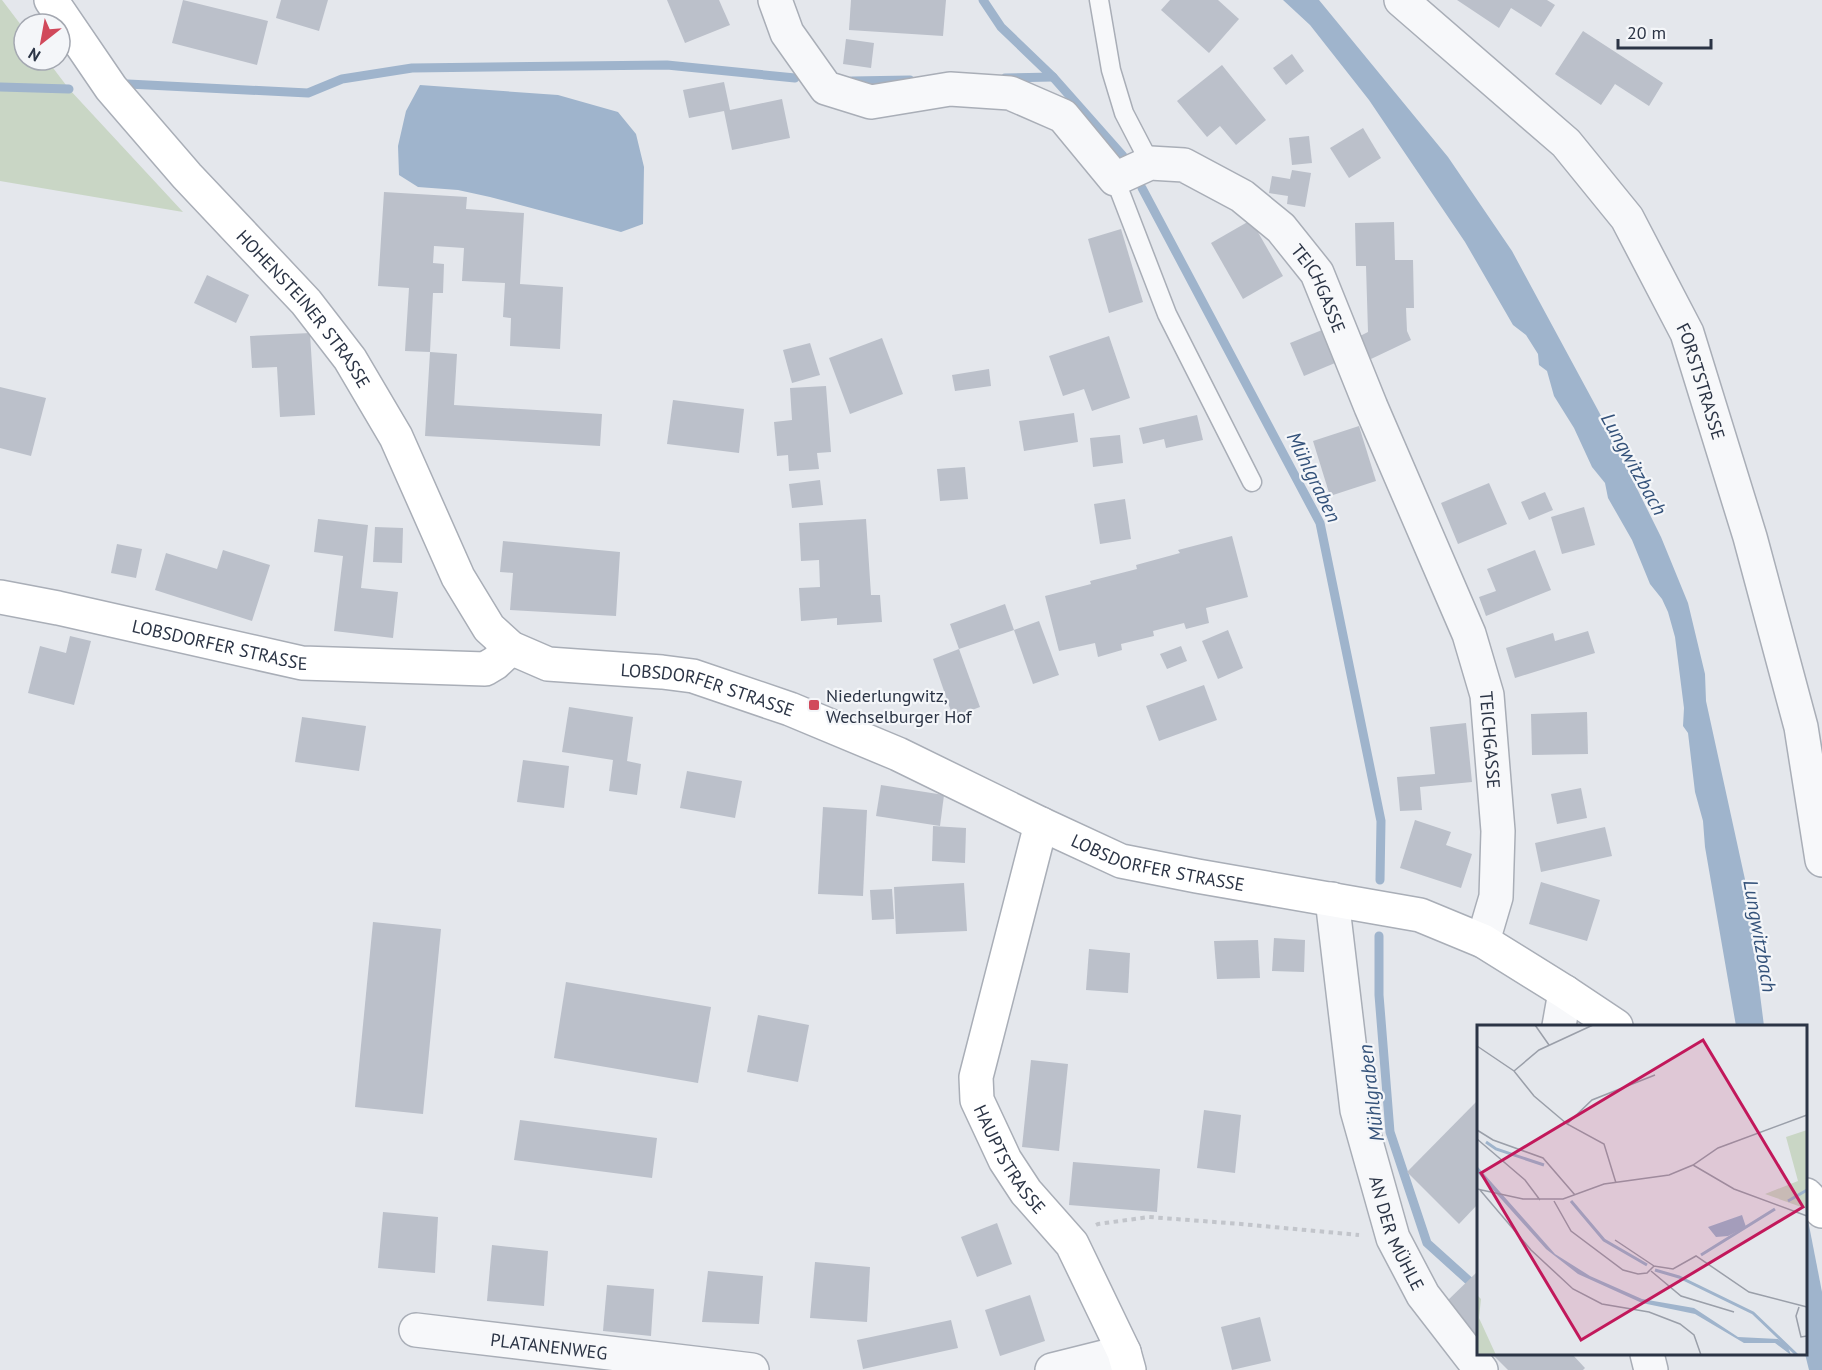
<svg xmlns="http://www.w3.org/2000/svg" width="1822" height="1370" font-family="'PT Sans',sans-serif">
	<rect width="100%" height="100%" fill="#e4e7ec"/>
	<path fill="#c9d6c5" d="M0,0H2L24,29V60H47L69,89L183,212L0,181Z"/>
	<g fill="#9fb4cc">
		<path d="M1283,0H1319L1448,157L1512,251L1599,412L1661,537L1688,603L1705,674L1706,701L1746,884L1764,1026H1736L1705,847L1703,821L1695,792L1688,733L1683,726L1684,708L1675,637L1668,612L1662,599L1650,584L1632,540L1608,498L1605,483L1592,467L1574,428L1554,396L1547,371L1539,365L1538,354L1526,335L1513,325L1465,242L1369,100L1310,25Z"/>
		<path d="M420,85L558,95L618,112L636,134L644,167L643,224L621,232L490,197L458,190L418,187L399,175L398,146L406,111Z"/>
		<path d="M1806,1210L1822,1292V1370H1809L1805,1354Z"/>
	</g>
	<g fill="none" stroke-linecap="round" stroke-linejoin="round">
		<g stroke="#9fb4cc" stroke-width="9">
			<path d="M983,0L1001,27L1053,77L1123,156"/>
			<path d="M1005,78L1053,77"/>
			<path d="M852,81L910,80"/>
			<path d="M128,84L308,93L342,79L412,68L667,65L795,78"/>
			<path d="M0,87L69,89"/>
			<path d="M1142,188L1320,523L1381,821L1380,880"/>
			<path d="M1379,936V995L1390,1132L1427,1243L1478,1289"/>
		</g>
	</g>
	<g fill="#bbc0ca">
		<path d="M183,0L268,21L257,65L172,43Z"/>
		<path d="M281,0H328L319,31L276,18Z"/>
		<path d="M667,0H719L730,25L685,43Z"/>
		<path d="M851,0H946L943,36L849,30Z"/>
		<path d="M1170,0H1218L1239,19L1209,53L1161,10Z"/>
		<path d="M1457,0H1547L1555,5L1541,27L1511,8L1499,28Z"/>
		<path d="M1583,31L1663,83L1649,106L1615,84L1601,105L1555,74Z"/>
		<path d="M846,39L874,43L871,68L843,64Z"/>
		<path d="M1292,54L1304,71L1286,85L1273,68Z"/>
		<path d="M1222,65L1266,120L1236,145L1220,126L1207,137L1177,101Z"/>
		<path d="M724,82L730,110L782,99L790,138L732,150L724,111L689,118L683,90Z"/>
		<path d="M1363,128L1381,158L1349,178L1330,148Z"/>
		<path d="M1309,136L1312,163L1292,165L1289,138Z"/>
		<path d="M1292,170L1311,173L1305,207L1287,204L1288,196L1269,193L1272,176L1290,179Z"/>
		<path d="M384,192L467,197L466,209L524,213L520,284L563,287L560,349L510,346L511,318L503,317L505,283L462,281L464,248L434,246L433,263L444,264L443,293H433L430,352L405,351L409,288L378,286Z"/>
		<path d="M1251,220L1283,276L1243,299L1211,243Z"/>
		<path d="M1394,222L1395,260H1413L1414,308H1406L1407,331L1411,340L1371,359L1358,337L1368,332L1366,266H1356L1355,223Z"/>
		<path d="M1121,229L1143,302L1109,313L1088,239Z"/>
		<path d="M207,275L249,295L236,323L194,303Z"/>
		<path d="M1322,330L1335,363L1304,376L1290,343Z"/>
		<path d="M310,333L315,415L280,417L277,367L252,368L250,336Z"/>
		<path d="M1109,336L1130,398L1092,411L1084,389L1063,396L1049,356Z"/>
		<path d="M882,338L903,394L850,414L829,358Z"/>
		<path d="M810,343L820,375L792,383L783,350Z"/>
		<path d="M430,352L457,354L454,405L602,414L600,446L425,436Z"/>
		<path d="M989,369L991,386L955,391L952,375Z"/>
		<path d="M826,386L831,452L817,453L819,469L789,471L788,455L777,456L774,422L792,420L790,388Z"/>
		<path d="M0,387L46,398L31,456L0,448Z"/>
		<path d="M673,400L744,409L739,453L667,444Z"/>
		<path d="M1074,413L1078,442L1024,451L1019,421Z"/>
		<path d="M1197,415L1203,440L1166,448L1164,439L1143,444L1139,428Z"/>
		<path d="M1359,426L1376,481L1330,496L1313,441Z"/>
		<path d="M1120,435L1123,463L1093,467L1090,438Z"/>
		<path d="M965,467L968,499L940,501L937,469Z"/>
		<path d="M820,480L823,505L792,508L789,484Z"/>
		<path d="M1489,483L1507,524L1458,544L1441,503Z"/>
		<path d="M1545,492L1553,510L1529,520L1521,502Z"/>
		<path d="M1125,499L1131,539L1100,544L1094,504Z"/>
		<path d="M1584,507L1595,545L1562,554L1551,517Z"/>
		<path d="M318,519L368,525L361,588L398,592L393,638L334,631L343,556L314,552Z"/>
		<path d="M866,519L871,595H880L882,622L837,625V618L801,621L799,588L820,587L819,560L801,561L799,523Z"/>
		<path d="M375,527L403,528L402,563L373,562Z"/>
		<path d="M1232,536L1248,597L1206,608L1209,623L1186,629L1184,623L1153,631L1154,636L1121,644L1122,650L1098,657L1095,643L1059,651L1045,596L1091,584L1090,581L1137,569L1136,565L1180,553L1178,550Z"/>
		<path d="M503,541L620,552L616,616L510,610L513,573L500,572Z"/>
		<path d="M117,544L142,549L136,578L111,573Z"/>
		<path d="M223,550L270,565L252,621L155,590L166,553L217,569Z"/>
		<path d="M1535,550L1551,590L1486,616L1479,597L1496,591L1487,569Z"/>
		<path d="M1005,604L1014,630L959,649L950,624Z"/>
		<path d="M1039,621L1059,675L1033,684L1014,630Z"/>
		<path d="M1228,630L1243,668L1218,679L1202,641Z"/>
		<path d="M1588,631L1595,653L1515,678L1506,648L1553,633L1555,641Z"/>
		<path d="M70,636L91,641L74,705L28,693L40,646L66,653Z"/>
		<path d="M1181,646L1187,661L1167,669L1160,654Z"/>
		<path d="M959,649L980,707L953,717L933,659Z"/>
		<path d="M1204,685L1217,720L1159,741L1146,706Z"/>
		<path d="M569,707L633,717L627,761L641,764L637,795L609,791L613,760L562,752Z"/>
		<path d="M1587,712L1588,754L1532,755L1531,714Z"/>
		<path d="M302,717L366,726L359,771L295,762Z"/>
		<path d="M1466,723L1472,782L1420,787L1422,810L1400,811L1397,777L1435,774L1430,727Z"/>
		<path d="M523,760L569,766L564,808L517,802Z"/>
		<path d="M687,771L742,781L735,818L680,808Z"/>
		<path d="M881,785L944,795L940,826L876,816Z"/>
		<path d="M1581,788L1587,818L1557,824L1551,794Z"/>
		<path d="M823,807L867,810L863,896L818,894Z"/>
		<path d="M1415,820L1451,832L1446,845L1472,854L1461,888L1400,868Z"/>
		<path d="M933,826L966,828L965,863L932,861Z"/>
		<path d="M1605,827L1612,856L1541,872L1535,843Z"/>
		<path d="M1541,882L1600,900L1587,941L1529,924Z"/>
		<path d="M964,883L967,931L896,934L894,887Z"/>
		<path d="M892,889L894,919L872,920L870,890Z"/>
		<path d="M373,922L441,929L423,1114L355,1107Z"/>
		<path d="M1274,938L1305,940L1304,972L1272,971Z"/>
		<path d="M1258,940L1260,978L1217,979L1214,941Z"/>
		<path d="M1089,949L1130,953L1128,993L1086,990Z"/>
		<path d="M566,982L711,1007L698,1083L554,1058Z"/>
		<path d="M758,1015L809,1025L798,1082L747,1072Z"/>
		<path d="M1031,1060L1068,1064L1059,1151L1022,1147Z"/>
		<path d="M1478,1100V1204L1459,1224L1407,1172Z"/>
		<path d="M1204,1110L1241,1115L1235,1173L1197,1168Z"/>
		<path d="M520,1120L657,1138L652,1178L514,1160Z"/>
		<path d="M1073,1162L1160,1169L1157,1212L1069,1205Z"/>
		<path d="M383,1212L438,1217L435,1273L378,1268Z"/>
		<path d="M997,1223L1012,1264L977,1277L961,1237Z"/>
		<path d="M492,1245L548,1251L544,1306L487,1301Z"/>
		<path d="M815,1262L870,1267L867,1322L810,1318Z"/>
		<path d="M708,1271L763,1276L759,1324L702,1322Z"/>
		<path d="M1478,1271V1340L1444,1304Z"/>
		<path d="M607,1285L654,1289L651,1336L603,1331Z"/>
		<path d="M1030,1295L1045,1341L1000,1356L985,1310Z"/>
		<path d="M1260,1317L1271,1361L1232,1370L1221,1327Z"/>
		<path d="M951,1320L958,1348L863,1369L857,1340Z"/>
		<path d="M1492,1354H1572L1585,1368L1583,1370H1508Z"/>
	</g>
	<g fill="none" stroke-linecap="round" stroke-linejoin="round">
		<defs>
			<g id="lane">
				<path d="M1099,0L1111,70L1124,113L1150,163"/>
				<path d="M1115,179L1167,314L1252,482"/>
			</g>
			<g id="street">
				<path id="s1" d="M775,0L787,33L826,88L871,102L950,89L1010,93L1063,116L1115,179L1150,163L1184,165L1242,196L1281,228L1317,273L1371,407L1469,634L1487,695L1498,831L1496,897L1483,941"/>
				<path id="s2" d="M1401,0L1566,143L1627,218L1687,333L1750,537L1801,727L1822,860"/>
				<path id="s3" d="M1332,899L1357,1110L1393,1238L1423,1295L1481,1370"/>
				<path d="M1559,1026L1565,992"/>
				<path id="s4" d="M416,1330L752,1370"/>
				<path d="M1647,1354L1651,1370"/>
				<path d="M1052,1370L1124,1352"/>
			</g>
			<g id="secondary">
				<path id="s5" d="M51,0L111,88L187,176L306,302L350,359L396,437L458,577L489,628L511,648L548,664L662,672L693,676L790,709L898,754L1041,824L1121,861L1197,876L1420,915L1483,941L1565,992L1616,1026"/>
				<path id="s6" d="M0,597L58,608L302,663L485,669L495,663L511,648"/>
				<path id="s7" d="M1041,824L976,1077L977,1100L1005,1160L1026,1192L1072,1244L1124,1352L1129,1370"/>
				<path d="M1806,1195L1822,1211"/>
			</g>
		</defs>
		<use href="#lane" stroke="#a9aeb7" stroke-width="21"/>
		<use href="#street" stroke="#a9aeb7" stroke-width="36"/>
		<use href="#secondary" stroke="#a9aeb7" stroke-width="36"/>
		<path stroke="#c2c5cb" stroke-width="4" stroke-dasharray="4.5 4.5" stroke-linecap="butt" d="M1096,1225L1098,1224L1149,1217L1241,1224L1359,1235"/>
		<use href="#lane" stroke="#f7f8fa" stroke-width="18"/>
		<use href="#street" stroke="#f7f8fa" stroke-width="33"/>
		<use href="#secondary" stroke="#fff" stroke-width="33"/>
	</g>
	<rect fill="#d1495b" stroke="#f4f6f9" stroke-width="2" x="808" y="699" width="12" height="12" rx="3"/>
	<g text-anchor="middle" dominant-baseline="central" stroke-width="4.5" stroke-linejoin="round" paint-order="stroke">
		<g font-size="18" fill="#2b3445" stroke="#f4f6f9">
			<text stroke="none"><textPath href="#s1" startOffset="690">TEICHGASSE</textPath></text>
			<text stroke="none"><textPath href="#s5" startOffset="400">HOHENSTEINER STRASSE</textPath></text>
			<text stroke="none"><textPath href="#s2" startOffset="495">FORSTSTRASSE</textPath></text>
			<text stroke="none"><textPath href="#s6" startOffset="225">LOBSDORFER STRASSE</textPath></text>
			<text stroke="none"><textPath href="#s5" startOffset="1004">LOBSDORFER STRASSE</textPath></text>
			<text stroke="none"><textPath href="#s1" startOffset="1176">TEICHGASSE</textPath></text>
			<text stroke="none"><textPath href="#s5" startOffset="1490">LOBSDORFER STRASSE</textPath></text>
			<text stroke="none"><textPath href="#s7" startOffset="352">HAUPTSTRASSE</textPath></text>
			<text stroke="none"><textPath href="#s3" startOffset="342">AN DER MÜHLE</textPath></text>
			<text stroke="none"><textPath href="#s4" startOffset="134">PLATANENWEG</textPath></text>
		</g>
		<g font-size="18" fill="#2b3445" stroke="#f4f6f9" text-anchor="start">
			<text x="826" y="695">Niederlungwitz,<tspan x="826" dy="21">Wechselburger Hof</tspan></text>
		</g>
		<g font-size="20" font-style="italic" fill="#34527a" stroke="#f4f6f9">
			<text transform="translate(1634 464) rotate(61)">Lungwitzbach</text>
			<text transform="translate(1314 477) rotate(64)">Mühlgraben</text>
			<text transform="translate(1760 936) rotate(80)">Lungwitzbach</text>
			<text transform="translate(1371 1093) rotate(-97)">Mühlgraben</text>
		</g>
	</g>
	<g transform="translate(1477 1025)">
		<rect width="330" height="330" fill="#e4e7ec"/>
		<path d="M330,105V184L288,169L321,156L309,112ZM0,270L4,274L2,293L19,330H0Z" fill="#c9d6c5"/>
		<path d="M0,141L78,229L113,251L165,274L217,283L261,312L301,314L311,322L314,330L298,318H267L218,289L165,278L101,249L69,224L0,147ZM265,190L269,202L251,211L239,212L231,202Z" fill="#9fb4cc"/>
		<path fill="none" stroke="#9fb4cc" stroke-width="3" d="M9,117L19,124L67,140M94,176L127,215L170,240M311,176L330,165M224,230L298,184M178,245L202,252L276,288L320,330"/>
		<path fill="none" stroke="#9a9fa9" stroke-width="1.5" d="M58,0L72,20M0,21L37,46L57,71L90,99L127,119L139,158M37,46L62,25L116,0M90,99L115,75L178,50M0,105L16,115L66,133L98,170M0,114L48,155L63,175M216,140L257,164L330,191M0,164L46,174H86L127,159L192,150L216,140L241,123L330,90M3,165L54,225L96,264L125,279L172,287L203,299L217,310L224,330M77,176L94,206L146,245L161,249L170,248L177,241L196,244L219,231L272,267L330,282M138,215L177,241M174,246L204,271L257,287M322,282L319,291L323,308L324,312L330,311"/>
		<path fill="#c2185b" fill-opacity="0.15" stroke="#c2185b" stroke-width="3" d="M226,15L326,182L104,315L4,148Z"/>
		<rect width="330" height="330" fill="none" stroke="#2b3445" stroke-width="3"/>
	</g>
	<g transform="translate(42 42) rotate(211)"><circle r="28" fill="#f4f6f9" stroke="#a4a8b1" stroke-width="1.5"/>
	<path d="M0-4.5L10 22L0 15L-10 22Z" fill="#d1495b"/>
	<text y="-9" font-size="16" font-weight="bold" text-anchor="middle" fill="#2b3445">N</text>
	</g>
	<path d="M1618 39v9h93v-9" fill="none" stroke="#2b3445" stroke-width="3"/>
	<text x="1627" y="39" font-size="18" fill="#2b3445" stroke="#f4f6f9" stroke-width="4.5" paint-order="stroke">20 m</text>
</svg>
